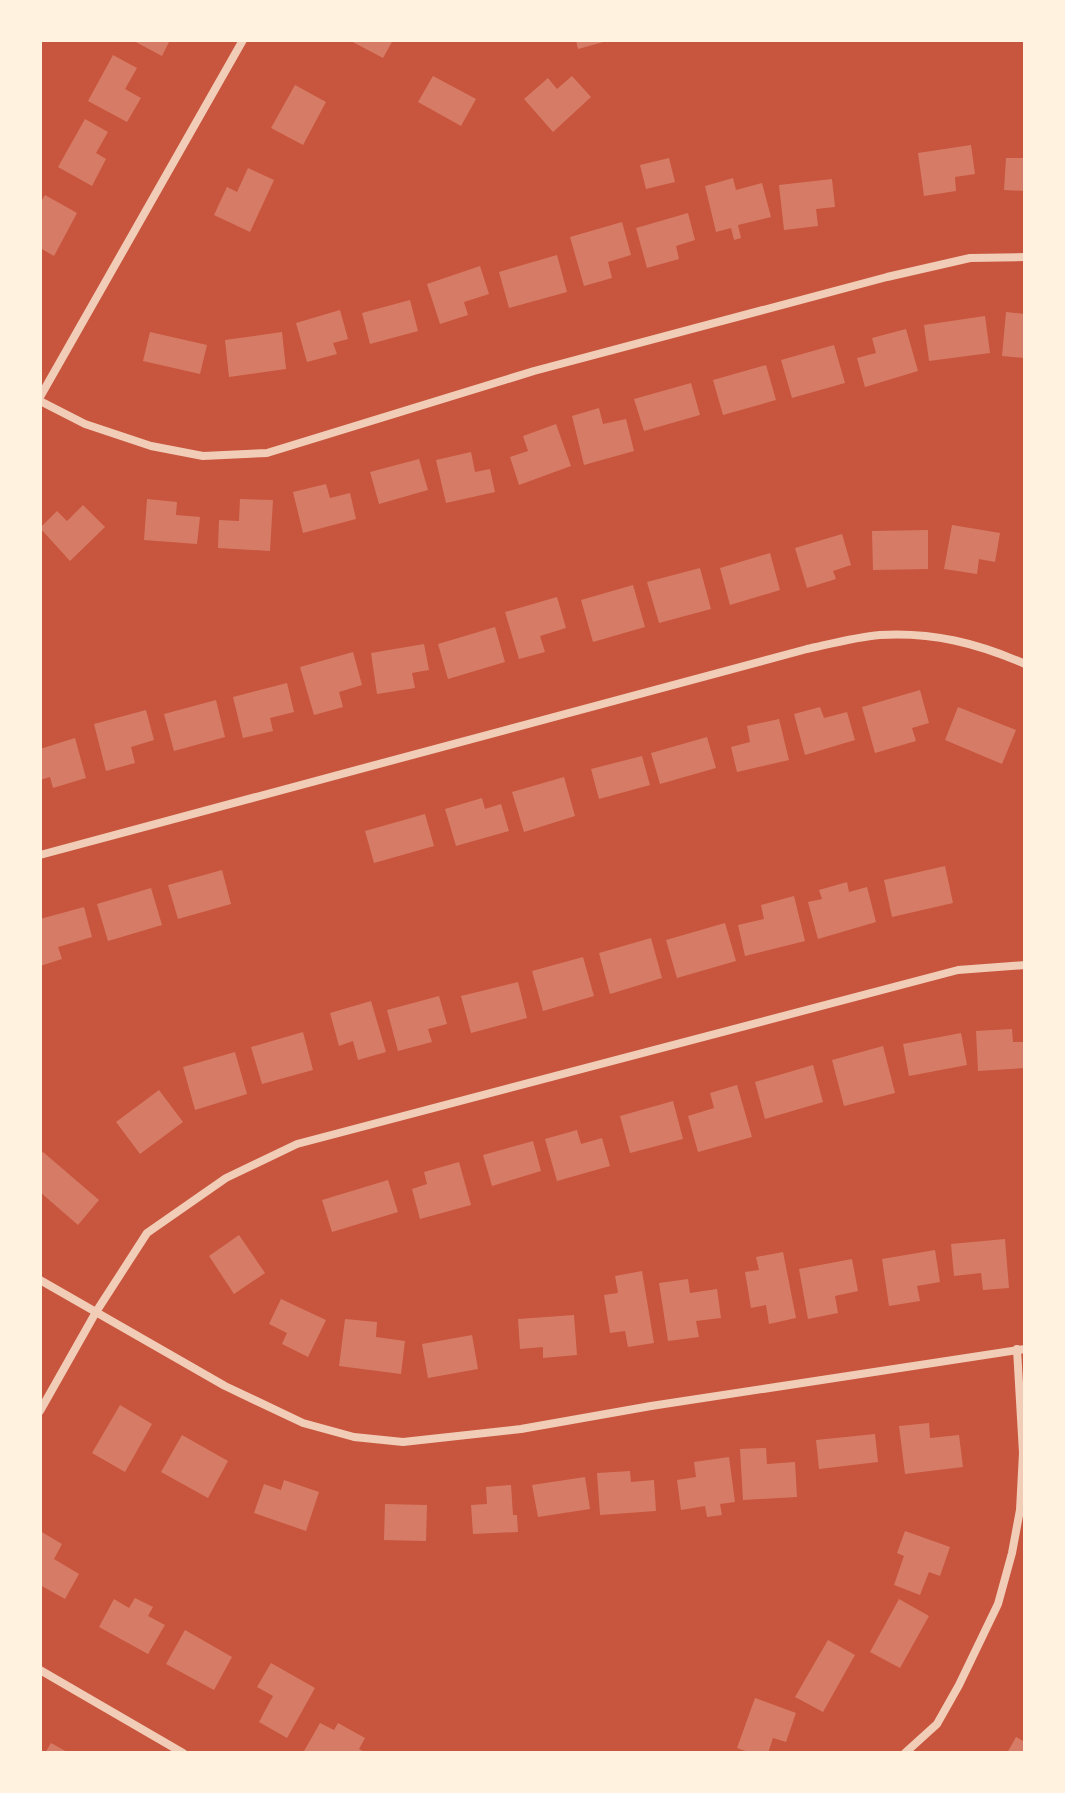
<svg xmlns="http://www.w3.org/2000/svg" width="1065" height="1793" font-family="'Nunito Sans',sans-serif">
	<rect width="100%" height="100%" fill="#c8553d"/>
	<g fill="#d67c66">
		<path d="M132,40H170L162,56Z"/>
		<path d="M349,40H393L383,58Z"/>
		<path d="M576,40H607V41L578,49Z"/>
		<path d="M113,55L137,68L125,89L141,98L127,122L88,101Z"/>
		<path d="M433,76L476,99L461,126L418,102Z"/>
		<path d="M572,76L591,97L553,132L524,99L548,78L557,89Z"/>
		<path d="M295,85L326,102L303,145L271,128Z"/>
		<path d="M85,119L108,132L96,153L106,159L92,186L58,167Z"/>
		<path d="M971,145L975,174L955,177L956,191L924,196L918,153Z"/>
		<path d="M669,158L675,182L646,189L640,165Z"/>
		<path d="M1006,158H1025V191L1004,190Z"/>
		<path d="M248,168L274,180L250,232L214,215L227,187L237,192Z"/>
		<path d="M733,178L736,190L762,183L771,217L738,225L741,238L734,240L731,228L716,232L705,186Z"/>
		<path d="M832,179L835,207L816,209L818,226L784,230L779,185Z"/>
		<path d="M45,195L77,213L54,256L40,248V203Z"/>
		<path d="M688,213L695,240L676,246L679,259L647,268L636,228Z"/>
		<path d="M622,222L631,255L608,262L612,278L584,286L570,237Z"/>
		<path d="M557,255L567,292L509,308L499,272Z"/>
		<path d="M480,266L489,294L464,302L468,315L440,324L427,284Z"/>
		<path d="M410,300L418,331L370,344L362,313Z"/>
		<path d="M340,310L348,339L333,343L337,354L307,362L296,323Z"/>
		<path d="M1006,312L1025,314V358L1002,356Z"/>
		<path d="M985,316L990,353L929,361L924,325Z"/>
		<path d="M906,329L918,371L865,387L857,358L876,353L872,338Z"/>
		<path d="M150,332L207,345L200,374L143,361Z"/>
		<path d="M282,332L286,369L229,377L225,340Z"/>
		<path d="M834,345L845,383L792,398L781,360Z"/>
		<path d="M766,365L776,400L723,415L713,380Z"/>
		<path d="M691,383L700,415L644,431L634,399Z"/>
		<path d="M599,408L603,424L626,419L634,451L584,465L572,416Z"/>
		<path d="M556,424L571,466L519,485L510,457L528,451L523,436Z"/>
		<path d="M471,452L475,472L490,469L495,492L446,503L436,460Z"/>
		<path d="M419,459L428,490L379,504L370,472Z"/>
		<path d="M326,484L330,498L350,493L356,519L303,533L293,492Z"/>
		<path d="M147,499L177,502L176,515L200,517L197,544L144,540Z"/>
		<path d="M240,499L273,500L270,551L218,548L219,520L239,521Z"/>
		<path d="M83,505L105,527L70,561L40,528L57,511L67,521Z"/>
		<path d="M952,525L1000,533L995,562L979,559L977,574L944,569Z"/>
		<path d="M928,530V569L873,570L872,531Z"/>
		<path d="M842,534L851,565L833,571L836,579L807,588L795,548Z"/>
		<path d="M770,553L780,590L730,605L720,568Z"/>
		<path d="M700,568L711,609L659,623L647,582Z"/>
		<path d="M633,585L645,627L593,642L581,600Z"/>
		<path d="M557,597L566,628L540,636L545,652L519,659L505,612Z"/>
		<path d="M495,627L505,662L448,679L438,644Z"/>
		<path d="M424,644L429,670L412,673L415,688L377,694L371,653Z"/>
		<path d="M353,652L362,685L339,692L343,707L314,715L300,667Z"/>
		<path d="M287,683L294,712L270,718L273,731L243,738L233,697Z"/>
		<path d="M920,690L929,723L912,728L916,741L875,753L862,707Z"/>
		<path d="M216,700L225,737L174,751L164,714Z"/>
		<path d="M820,707L824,718L847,712L855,740L805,755L794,714Z"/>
		<path d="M958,707L1016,730L1002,764L945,740Z"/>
		<path d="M146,710L154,740L131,747L135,763L106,771L94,724Z"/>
		<path d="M779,719L789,760L737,772L731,747L750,742L747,726Z"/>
		<path d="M707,737L716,768L660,784L651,753Z"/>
		<path d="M75,738L86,778L53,788L50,777L40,780V749Z"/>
		<path d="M642,756L650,785L599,799L591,769Z"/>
		<path d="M564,777L575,816L524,832L512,792Z"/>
		<path d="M482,798L485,809L501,804L509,831L456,846L445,809Z"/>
		<path d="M425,814L434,846L374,863L365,831Z"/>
		<path d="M945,866L953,903L892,917L884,880Z"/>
		<path d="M222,870L231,904L178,919L168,885Z"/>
		<path d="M847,882L849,892L867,887L876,922L818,939L808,902L822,899L819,890Z"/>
		<path d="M151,888L162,925L108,941L97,904Z"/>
		<path d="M794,896L805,941L745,956L738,925L764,919L761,905Z"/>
		<path d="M84,907L92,937L58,947L62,959L40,966V919Z"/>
		<path d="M725,923L736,961L677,978L666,940Z"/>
		<path d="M651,938L662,978L610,994L599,953Z"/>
		<path d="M583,957L594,996L543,1011L532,971Z"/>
		<path d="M518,982L527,1018L471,1033L461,996Z"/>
		<path d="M439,996L447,1024L428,1029L432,1042L398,1051L387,1010Z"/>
		<path d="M371,1001L386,1052L358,1060L353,1041L339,1046L330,1013Z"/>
		<path d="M1012,1029L1013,1042H1025V1068L978,1071L976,1031Z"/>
		<path d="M303,1032L313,1070L262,1084L251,1047Z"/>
		<path d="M961,1033L967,1065L909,1076L903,1044Z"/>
		<path d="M883,1046L895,1093L844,1106L832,1060Z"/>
		<path d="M235,1052L247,1094L195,1110L183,1067Z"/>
		<path d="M813,1065L823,1102L765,1119L755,1082Z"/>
		<path d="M737,1085L752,1137L698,1152L688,1116L714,1108L710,1093Z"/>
		<path d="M159,1090L183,1122L140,1154L116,1122Z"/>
		<path d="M673,1101L683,1139L630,1153L620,1116Z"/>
		<path d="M577,1130L581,1144L602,1138L610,1166L557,1181L545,1139Z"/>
		<path d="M533,1141L541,1171L492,1186L483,1155Z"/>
		<path d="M43,1152L99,1200L78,1225L40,1192V1155Z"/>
		<path d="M459,1162L471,1205L420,1219L412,1189L427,1184L424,1172Z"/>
		<path d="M388,1180L398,1212L332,1232L322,1200Z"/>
		<path d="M239,1235L265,1273L234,1294L209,1256Z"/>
		<path d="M1005,1239L1009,1288L983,1290L981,1273L954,1276L951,1244Z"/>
		<path d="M935,1250L940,1282L917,1286L920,1301L889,1306L882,1259Z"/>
		<path d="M783,1252L796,1318L769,1324L766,1305L751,1308L745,1272L759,1270L756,1257Z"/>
		<path d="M852,1259L858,1291L835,1296L838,1313L808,1319L799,1269Z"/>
		<path d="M642,1271L654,1343L628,1347L625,1331L610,1333L604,1295L618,1293L615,1276Z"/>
		<path d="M688,1279L690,1293L717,1289L721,1318L696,1321L699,1337L668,1341L659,1283Z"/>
		<path d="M281,1299L326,1320L308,1357L282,1344L287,1333L269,1324Z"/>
		<path d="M574,1315L577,1355L543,1358V1347L520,1349L518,1319Z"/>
		<path d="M345,1319L377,1322L376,1337L405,1341L401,1374L339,1366Z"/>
		<path d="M472,1335L478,1369L428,1378L422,1344Z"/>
		<path d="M120,1405L152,1424L125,1472L92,1453Z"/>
		<path d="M929,1423L930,1438L959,1435L963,1467L905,1474L899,1426Z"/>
		<path d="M875,1434L878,1462L819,1469L816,1440Z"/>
		<path d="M182,1435L228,1461L208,1498L161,1472Z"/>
		<path d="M766,1448L767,1464L795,1462L797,1497L743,1500L740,1449Z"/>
		<path d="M729,1457L735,1502L720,1504L722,1515L707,1517L705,1506L681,1510L677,1480L696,1477L694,1462Z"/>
		<path d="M630,1471L631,1482L654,1480L656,1511L600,1515L597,1473Z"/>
		<path d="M585,1477L590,1509L538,1517L532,1485Z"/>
		<path d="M284,1480L319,1492L306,1531L254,1513L264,1484L281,1490Z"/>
		<path d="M511,1485L513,1515H517L518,1532L473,1534L471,1505L487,1504L486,1487Z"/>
		<path d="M385,1504L427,1505L426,1541L384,1540Z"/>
		<path d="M40,1531L62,1544L54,1559L79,1574L65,1599L40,1585Z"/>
		<path d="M905,1531L950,1547L940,1576L929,1572L920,1595L894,1585L904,1556L897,1553Z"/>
		<path d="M135,1598L153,1607L148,1616L165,1625L148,1654L99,1627L114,1599L129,1608Z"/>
		<path d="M899,1599L929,1616L900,1668L870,1652Z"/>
		<path d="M185,1630L232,1657L214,1690L166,1664Z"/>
		<path d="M828,1640L855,1655L823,1712L795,1697Z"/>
		<path d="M271,1663L315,1688L287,1738L259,1722L273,1696L257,1687Z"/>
		<path d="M755,1698L796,1713L786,1742L773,1738L768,1753H751L737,1748Z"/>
		<path d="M320,1723L334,1730L338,1723L365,1738L359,1749L366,1753L304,1751Z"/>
		<path d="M1016,1737L1025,1742V1753H1007Z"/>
		<path d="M51,1743L69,1753H45Z"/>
	</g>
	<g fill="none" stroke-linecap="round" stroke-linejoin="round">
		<g stroke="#f1ccb7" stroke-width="8">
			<path d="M40,397L243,40"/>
			<path d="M40,401L85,424L151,446L203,456L267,453L534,371L887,277L970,258L1025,257"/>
			<path d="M40,855L807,649C830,644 856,637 880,635C933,632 977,643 1025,664"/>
			<path d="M40,1280L225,1386L303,1423L354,1437L403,1442L521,1429L651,1406L1025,1349"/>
			<path d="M40,1411L96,1312L147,1233L226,1178L297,1144L958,970L1025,965"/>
			<path d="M40,1670L183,1753"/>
			<path d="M905,1753L937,1724L959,1685L998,1604L1012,1553L1020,1510L1023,1453L1017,1349"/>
		</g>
	</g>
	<rect width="1065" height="1793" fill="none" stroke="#fff3e0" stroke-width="84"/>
</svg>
